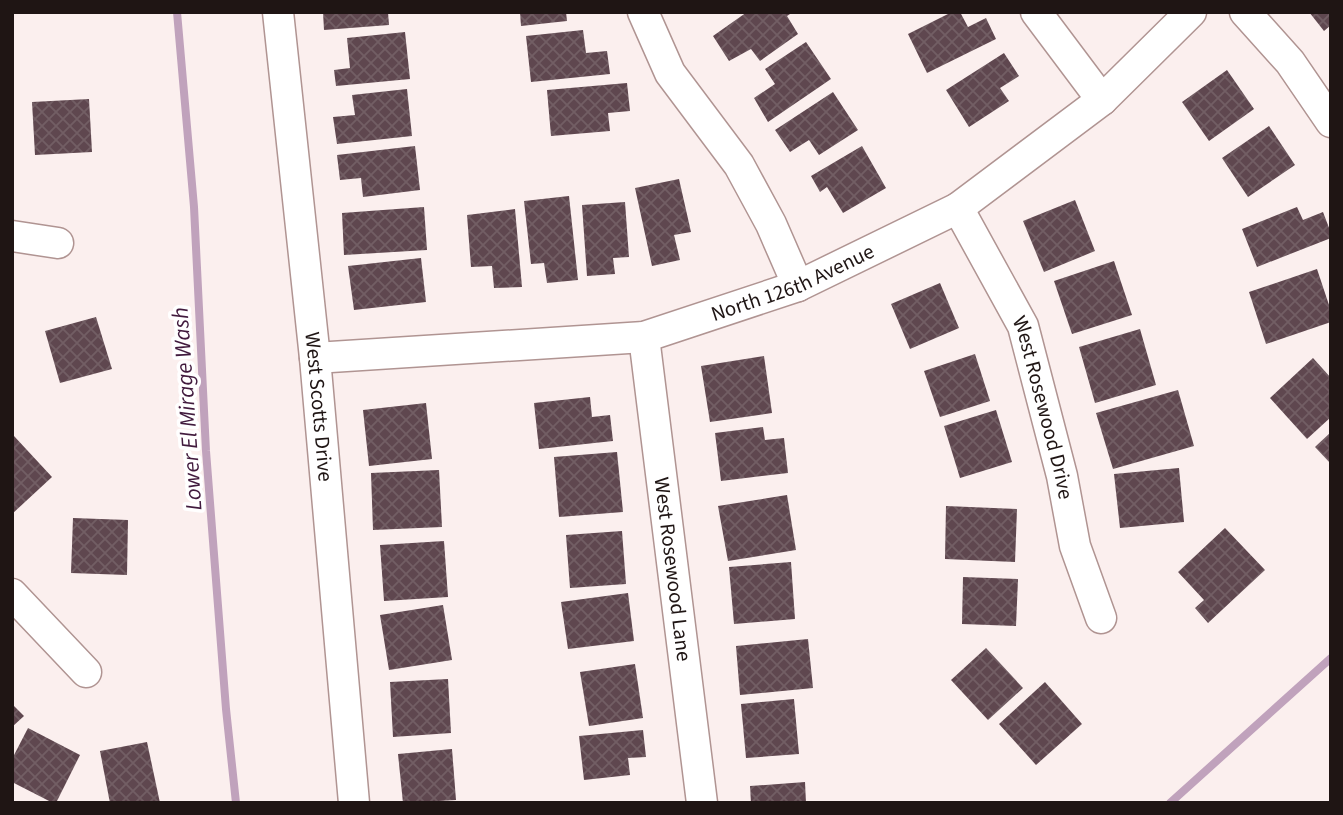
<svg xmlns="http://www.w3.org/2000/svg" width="1343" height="815" font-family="'Source Sans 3',sans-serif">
	<defs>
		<pattern id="building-cross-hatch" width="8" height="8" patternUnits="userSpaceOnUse" patternTransform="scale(1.75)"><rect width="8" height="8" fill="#5f474f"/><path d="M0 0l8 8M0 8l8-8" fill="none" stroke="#725e64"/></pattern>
	</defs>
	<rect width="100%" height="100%" fill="#fbefee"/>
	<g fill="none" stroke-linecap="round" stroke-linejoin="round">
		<g stroke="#c0a2bc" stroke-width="8">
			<path d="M177,12L194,207L206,451L226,709L236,803"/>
			<path d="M1170,803L1331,658"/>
		</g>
	</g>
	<g fill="url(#building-cross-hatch)">
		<path d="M323,12H388L389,25L324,30Z"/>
		<path d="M520,12H566L567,21L521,26Z"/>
		<path d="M747,12H793L787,16L798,34L760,61L751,49L729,61L713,36Z"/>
		<path d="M952,12H960L968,27L986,18L996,39L927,73L908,34Z"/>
		<path d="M1309,12H1331V25L1324,31Z"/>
		<path d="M583,30L586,53L607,51L610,74L531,82L526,36Z"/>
		<path d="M405,32L410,79L336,86L334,70L350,68L347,38Z"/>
		<path d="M806,42L831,79L768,122L754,98L775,84L765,69Z"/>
		<path d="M1004,53L1019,76L1000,88L1009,101L969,127L946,90Z"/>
		<path d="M1227,70L1254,109L1209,141L1182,102Z"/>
		<path d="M627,83L630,111L608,113L610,131L551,136L547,90Z"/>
		<path d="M407,89L412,136L337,144L333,117L355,115L352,95Z"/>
		<path d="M833,92L858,130L819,155L809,140L790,152L775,130Z"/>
		<path d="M89,99L92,152L35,155L32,102Z"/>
		<path d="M1269,126L1295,165L1248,197L1222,158Z"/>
		<path d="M415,146L420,190L363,197L361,178L340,180L337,155Z"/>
		<path d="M862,146L886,188L843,213L827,187L820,192L811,176Z"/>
		<path d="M679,179L691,232L674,235L680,260L652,266L635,188Z"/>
		<path d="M569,196L578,280L547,283L544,263L531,264L524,201Z"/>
		<path d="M1075,200L1095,251L1044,272L1023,221Z"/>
		<path d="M625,202L629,257L613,258L615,274L587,276L582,205Z"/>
		<path d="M424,207L427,250L344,255L342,213Z"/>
		<path d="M1297,207L1303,220L1323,212L1331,233V238L1257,267L1242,229Z"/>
		<path d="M515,209L522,287L494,288L492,266L471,267L467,215Z"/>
		<path d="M421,258L426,302L354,310L348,266Z"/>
		<path d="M1114,261L1132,315L1072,334L1054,281Z"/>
		<path d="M1317,269L1331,311V322L1266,344L1249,292Z"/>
		<path d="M940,283L959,328L910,349L891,304Z"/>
		<path d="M96,317L112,369L60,383L45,331Z"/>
		<path d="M1140,329L1156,385L1095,403L1079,347Z"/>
		<path d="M975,354L990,401L940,417L924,371Z"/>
		<path d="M764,356L772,413L710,422L701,366Z"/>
		<path d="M1313,358L1331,378V417L1307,439L1270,398Z"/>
		<path d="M1178,390L1194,446L1113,469L1096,413Z"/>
		<path d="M590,397L592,417L610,415L613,441L539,449L534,403Z"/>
		<path d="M426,403L432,459L369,466L363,410Z"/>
		<path d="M996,410L1012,462L960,478L944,426Z"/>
		<path d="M763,427L765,440L784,438L788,473L721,481L715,433Z"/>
		<path d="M1331,432V464L1315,447Z"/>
		<path d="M14,436L52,477L12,514V438Z"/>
		<path d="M617,452L623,512L559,517L554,457Z"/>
		<path d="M1179,468L1184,522L1120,528L1114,474Z"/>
		<path d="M439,470L442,527L373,530L371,473Z"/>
		<path d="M787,495L796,550L728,561L718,506Z"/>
		<path d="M946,506L1017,509L1015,562L945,559Z"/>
		<path d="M73,518L128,520L127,575L71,573Z"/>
		<path d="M1225,528L1265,570L1208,623L1195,608L1204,600L1178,572Z"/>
		<path d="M622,531L626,584L570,588L566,535Z"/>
		<path d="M444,541L448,597L384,601L380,545Z"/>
		<path d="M791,562L795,619L734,624L729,567Z"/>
		<path d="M963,577L1018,579L1016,626L962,624Z"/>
		<path d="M628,593L634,641L568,649L561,602Z"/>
		<path d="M443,605L452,660L389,670L380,615Z"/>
		<path d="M808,639L813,688L740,695L736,646Z"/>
		<path d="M986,648L1023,688L988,720L951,680Z"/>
		<path d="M635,664L643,718L589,726L580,672Z"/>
		<path d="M448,679L451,733L393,737L390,682Z"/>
		<path d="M1045,682L1082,724L1036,765L999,724Z"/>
		<path d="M794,699L799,754L746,758L741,704Z"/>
		<path d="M12,704L24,716L12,727Z"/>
		<path d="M28,728L80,755L56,803H53L12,782V759Z"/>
		<path d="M643,730L646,757L628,758L630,775L584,780L579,736Z"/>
		<path d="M147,742L160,803H110L100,751Z"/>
		<path d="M452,749L456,800L403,803L398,754Z"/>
		<path d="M805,782L806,803H751L750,786Z"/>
	</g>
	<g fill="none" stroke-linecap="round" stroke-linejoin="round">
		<defs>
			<g id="minor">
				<path id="s1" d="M278,12L315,358L354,803"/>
				<path d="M643,12L670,73L739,165L771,224L798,286"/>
				<path d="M1036,12L1102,100"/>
				<path d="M1245,12L1290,62L1331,122"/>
				<path id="s2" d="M958,208L1023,326L1062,476L1075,546L1101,618"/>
				<path d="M12,236L58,243"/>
				<path id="s3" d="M644,337L702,803"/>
				<path id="s4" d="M315,358L644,337L798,286L958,208L1102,100L1191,12"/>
				<path d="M12,594L86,672"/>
			</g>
		</defs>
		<use href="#minor" stroke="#b09492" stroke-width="33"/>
		<use href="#minor" stroke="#fff" stroke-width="30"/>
	</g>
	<g text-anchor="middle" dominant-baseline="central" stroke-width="7" stroke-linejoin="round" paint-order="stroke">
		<g font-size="21" fill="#1f1514" stroke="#fff">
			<text stroke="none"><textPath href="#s4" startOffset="488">North 126th Avenue</textPath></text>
			<text stroke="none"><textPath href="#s1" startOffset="397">West Scotts Drive</textPath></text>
			<text stroke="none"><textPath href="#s2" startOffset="219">West Rosewood Drive</textPath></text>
			<text stroke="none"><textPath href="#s3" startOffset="234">West Rosewood Lane</textPath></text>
		</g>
		<g font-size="23" font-style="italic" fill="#411a3d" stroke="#fff">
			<text transform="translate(187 409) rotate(-94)">Lower El Mirage Wash</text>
		</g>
	</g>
	<rect width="1343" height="815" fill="none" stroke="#1f1514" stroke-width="28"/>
</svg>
